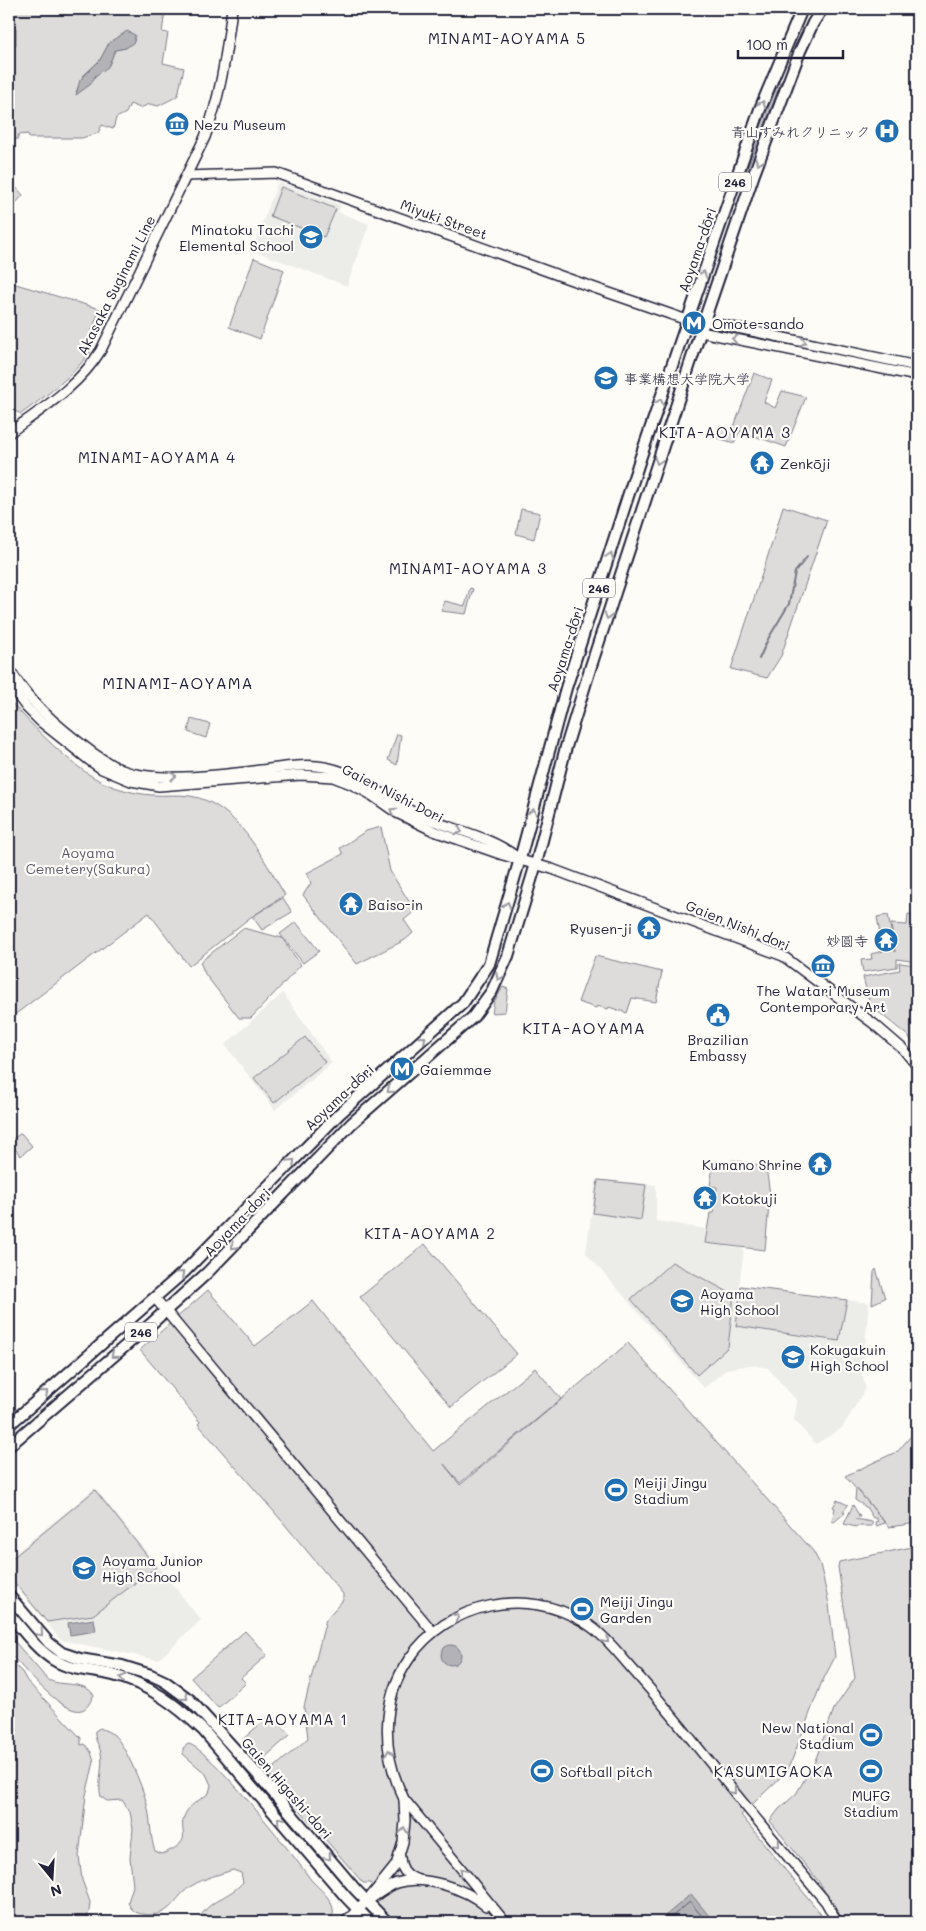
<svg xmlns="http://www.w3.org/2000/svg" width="926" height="1931" font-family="Mali,'Klee One',sans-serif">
	<rect width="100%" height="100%" fill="#fdfcf7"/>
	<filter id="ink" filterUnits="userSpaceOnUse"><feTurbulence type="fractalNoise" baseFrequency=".02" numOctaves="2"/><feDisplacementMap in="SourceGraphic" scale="10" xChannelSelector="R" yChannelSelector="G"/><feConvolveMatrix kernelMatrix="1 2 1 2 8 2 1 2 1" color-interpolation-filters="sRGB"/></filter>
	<g filter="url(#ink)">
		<g fill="#ecece9">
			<path d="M278,182L341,205L338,212L369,224L347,286L252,250Z"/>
			<path d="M283,993L332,1063L275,1110L225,1045Z"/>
			<path d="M596,1179L656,1185V1221L706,1229L705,1243L744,1249L735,1318L740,1285L869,1303L862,1375L866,1388L842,1428L816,1444L794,1420L797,1401L768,1368L750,1365L727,1369L704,1388L586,1253Z"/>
			<path d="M95,1488L201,1620L158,1660L61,1640L9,1579V1558Z"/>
		</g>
		<g fill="#dddcdb" stroke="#807f8b" fill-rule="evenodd">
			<path d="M9,9H155L165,12L162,32L168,33L163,63L184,68L178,95L174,98L158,106L150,104L140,108L130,104L126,113L116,118L113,129L102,125L98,133L82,138H29L28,134L18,135V139L9,140V53L16,44V28L9,26ZM135,40L126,48L115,50L109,65L95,76L88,86L76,92L83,76L100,60L109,43Z"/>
			<path d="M779,82H781L744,177L754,144Z"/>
			<path d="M11,182L23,195L9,211V184Z"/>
			<path d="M281,187L336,209L324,237L270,216Z"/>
			<path d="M254,258L284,270L260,339L229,327Z"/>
			<path d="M9,282L100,309L92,330L87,350L91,351C71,378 47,395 21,414L9,408Z"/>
			<path d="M754,373L772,380L764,402L775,408L782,391L806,397L786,447L740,431L734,443L714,437L718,427L732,432Z"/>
			<path d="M783,506L827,520L781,656L767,678L731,669L774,537Z"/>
			<path d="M521,509L540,513L534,539L516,534Z"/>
			<path d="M470,588L473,589L466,614L441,611L445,601L465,606Z"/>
			<path d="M9,700C33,726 72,768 104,783C118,789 136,794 152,795C164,796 178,794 190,796C237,803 263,859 285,895L253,916L283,898L292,912L262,930L252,916L189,966L149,913L9,1019Z"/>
			<path d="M191,719L210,724L206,738L188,732Z"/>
			<path d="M397,734L401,735L397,765L388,760Z"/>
			<path d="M381,827L390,871L415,911L404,920L413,933L405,940L357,964L303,895L311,883L307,873L343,854L340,848L366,831Z"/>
			<path d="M908,914L917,915V962L897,959V967L863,972L861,960L872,959L871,954L883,951L877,917L888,915L895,952L891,924L907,925Z"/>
			<path d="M296,922L319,951L303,963L280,934Z"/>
			<path d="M243,928L282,938L301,965L251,1018H239L205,974L200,962Z"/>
			<path d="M595,956L662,972L656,1002L632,998L627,1013L609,1007L608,1009L597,1006L596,1008L578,1002Z"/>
			<path d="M899,963L917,965V1048L908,1036L870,1005L863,977L900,970Z"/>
			<path d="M503,987L508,989L505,1012L492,1013L494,1002Z"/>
			<path d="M305,1037L325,1062L274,1103L254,1078Z"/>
			<path d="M21,1133L32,1146L21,1156L9,1142Z"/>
			<path d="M733,1160L766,1167L770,1194L765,1250L705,1243L710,1213H714L717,1187L710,1186L713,1165L732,1168Z"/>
			<path d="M598,1180L646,1185L641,1220L593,1213Z"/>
			<path d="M425,1244L517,1354L451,1407L360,1297Z"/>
			<path d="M672,1262L734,1295L728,1347L697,1375L631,1299Z"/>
			<path d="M876,1269L885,1298L872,1304L874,1272Z"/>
			<path d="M741,1286L847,1300L839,1341L736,1326Z"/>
			<path d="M208,1290L255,1346L313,1301L433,1451L535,1368L561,1399L460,1483L444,1464L460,1485L628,1343L813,1551L820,1564L829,1604L835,1657L821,1684L792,1760L783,1775L741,1815L817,1909L825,1922H358L383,1897L370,1883H363L268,1773L308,1738L304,1707L326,1619L343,1600V1594L276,1514L198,1424L200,1422L140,1350Z"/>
			<path d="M917,1429V1523L889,1527L857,1489L885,1523L876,1526L875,1522L878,1521L876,1518H873L866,1507L855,1500L856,1489L845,1476L898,1451Z"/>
			<path d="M95,1490L156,1567L93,1615L47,1622L9,1576V1561Z"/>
			<path d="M837,1500L848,1505L843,1512L845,1513L834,1522L832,1521L835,1508L833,1507Z"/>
			<path d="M853,1505L860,1517H857L855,1519L872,1522V1526H857L856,1527L844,1524Z"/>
			<path d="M917,1546V1922H843L819,1882L770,1821L779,1809L796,1794L815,1761L834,1709L855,1678L838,1567L839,1562Z"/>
			<path d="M245,1631L267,1655L241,1678L246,1683L218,1708L191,1678Z"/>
			<path d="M9,1635L47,1679C61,1688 83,1679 94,1695C91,1700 88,1708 82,1710C63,1716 22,1666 9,1653Z"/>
			<path d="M9,1660L22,1672L27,1681L81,1738V1745L85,1744L91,1752L94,1762L86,1795L79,1856L82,1880L90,1902L89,1912L85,1922H9Z"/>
			<path d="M271,1714L290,1735L261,1761L242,1740Z"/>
			<path d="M100,1728C104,1730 110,1732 114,1735C126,1746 145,1792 148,1809C151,1823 150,1837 155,1851L162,1854C200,1839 173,1832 187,1811C192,1803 202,1799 209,1793L211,1785L206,1774L183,1754V1748L188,1744C207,1745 297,1859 311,1880C322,1891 342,1907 329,1922H198C205,1901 231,1897 243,1882L241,1873L233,1870C220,1874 205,1878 193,1885C173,1896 173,1919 142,1914C135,1913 130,1909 128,1902L133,1886L130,1858L133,1829L130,1812L122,1800L107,1801L101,1797C97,1783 104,1767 101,1753C99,1744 94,1740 95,1731Z"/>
		</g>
		<g fill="#b2b2b7" stroke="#787885">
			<path d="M127,31L135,35L134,42L126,48L115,50L108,67L95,76L91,84L76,95L80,80L100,60L109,43Z"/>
			<path d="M94,1619L96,1631L70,1635L68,1623Z"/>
			<circle cx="451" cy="1655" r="10"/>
			<path d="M691,1894L710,1917L702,1922H658Z"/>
		</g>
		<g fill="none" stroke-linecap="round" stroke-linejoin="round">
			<path stroke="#5c5c6d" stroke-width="1" d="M665,1922L690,1902L701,1915L700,1922"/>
			<path stroke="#787885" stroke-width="2" d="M759,659L768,639L789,604L795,572L807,557"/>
			<defs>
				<g id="secondary">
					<path d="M186,176L276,173L569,279L687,320L704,321L917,366"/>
					<path d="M687,320L701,332L917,376"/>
					<path d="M9,433C43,408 79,386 101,350L205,137C221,96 226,53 232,9"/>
					<path d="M9,668C25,697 49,719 75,739C90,751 104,762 122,770C155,783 225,775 261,770C280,768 298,764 317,766C359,770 385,800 421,816C453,830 491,836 518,858"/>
					<path d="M9,684L26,707L41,722L89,760L102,769L131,781L159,786L301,775L333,777L351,784L370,794L397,813L434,831L503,855L552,869L783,956L874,1024L903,1049L917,1066"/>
					<path d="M155,1298L433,1632"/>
					<path d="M400,1857C401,1870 407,1876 418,1880"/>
					<path d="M367,1901C377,1895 386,1887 397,1883C424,1874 466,1889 486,1906"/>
					<path d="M345,1922L367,1901L396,1865L403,1842L405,1821L404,1800"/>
					<path d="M505,1922L404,1799C382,1755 380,1701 409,1659C447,1603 526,1586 584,1622C601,1632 614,1648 627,1663C645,1683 662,1703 679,1724C727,1784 776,1843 826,1902L837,1922"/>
				</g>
				<g id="primary">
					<path d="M9,1596L49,1643L62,1653L80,1659L122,1666L151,1675L164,1681L190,1700L260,1777L355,1889L387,1922"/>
					<path d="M9,1614C23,1630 36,1649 54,1660C72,1671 93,1670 113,1675C149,1684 176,1705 203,1730L346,1897L370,1922"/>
				</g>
				<g id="trunk">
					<path d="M9,1425L184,1272L339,1114L463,1003L489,964L520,859L566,688L641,456L760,109L802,9"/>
					<path d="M9,1446L152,1323L207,1273L352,1123L473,1017L492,991L508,956L536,864L566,747L590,669L704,321L754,174L800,51L813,23L822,9"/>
				</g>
			</defs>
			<use href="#secondary" stroke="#22223b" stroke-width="12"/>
			<use href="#primary" stroke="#22223b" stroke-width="14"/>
			<use href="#trunk" stroke="#22223b" stroke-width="14"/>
			<use href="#secondary" stroke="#fdfcf7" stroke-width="9"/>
			<use href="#primary" stroke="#fdfcf7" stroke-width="10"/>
			<use href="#trunk" stroke="#fdfcf7" stroke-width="10"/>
		</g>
		<defs><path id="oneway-chevron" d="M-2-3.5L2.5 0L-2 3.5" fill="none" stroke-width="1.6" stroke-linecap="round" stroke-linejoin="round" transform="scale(1.25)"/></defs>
		<g stroke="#9a9aa2">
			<use href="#oneway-chevron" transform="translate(762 104) rotate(-68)"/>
			<use href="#oneway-chevron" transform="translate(759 162) rotate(110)"/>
			<use href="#oneway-chevron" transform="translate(703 274) rotate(-71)"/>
			<use href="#oneway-chevron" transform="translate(735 339) rotate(-169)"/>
			<use href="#oneway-chevron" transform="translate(803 342) rotate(12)"/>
			<use href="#oneway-chevron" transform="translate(660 402) rotate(-70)"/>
			<use href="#oneway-chevron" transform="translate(658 461) rotate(108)"/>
			<use href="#oneway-chevron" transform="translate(610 556) rotate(-72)"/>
			<use href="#oneway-chevron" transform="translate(608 616) rotate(109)"/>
			<use href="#oneway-chevron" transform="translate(173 776) rotate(-2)"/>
			<use href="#oneway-chevron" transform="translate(393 811) rotate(-147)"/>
			<use href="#oneway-chevron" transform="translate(533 812) rotate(-75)"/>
			<use href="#oneway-chevron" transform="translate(459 831) rotate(21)"/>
			<use href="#oneway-chevron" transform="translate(507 905) rotate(-74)"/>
			<use href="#oneway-chevron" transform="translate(499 977) rotate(117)"/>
			<use href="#oneway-chevron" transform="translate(423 1039) rotate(-41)"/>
			<use href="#oneway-chevron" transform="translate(390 1090) rotate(139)"/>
			<use href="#oneway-chevron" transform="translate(292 1162) rotate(-45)"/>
			<use href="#oneway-chevron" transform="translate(234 1246) rotate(134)"/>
			<use href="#oneway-chevron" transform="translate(181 1274) rotate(-42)"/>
			<use href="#oneway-chevron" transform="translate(114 1355) rotate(139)"/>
			<use href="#oneway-chevron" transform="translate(45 1393) rotate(-41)"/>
			<use href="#oneway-chevron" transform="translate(456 1617) rotate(-26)"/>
			<use href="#oneway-chevron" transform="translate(40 1633) rotate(49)"/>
			<use href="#oneway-chevron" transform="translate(606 1640) rotate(47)"/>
			<use href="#oneway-chevron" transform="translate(123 1678) rotate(-163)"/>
			<use href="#oneway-chevron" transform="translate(185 1697) rotate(40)"/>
			<use href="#oneway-chevron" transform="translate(389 1753) rotate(-99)"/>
			<use href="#oneway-chevron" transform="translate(733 1791) rotate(51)"/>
			<use href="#oneway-chevron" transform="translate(280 1820) rotate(-131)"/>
			<use href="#oneway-chevron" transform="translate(404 1831) rotate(-84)"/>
			<use href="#oneway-chevron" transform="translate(777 1844) rotate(50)"/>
			<use href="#oneway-chevron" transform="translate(328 1857) rotate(50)"/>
			<use href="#oneway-chevron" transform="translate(463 1871) rotate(-130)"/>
		</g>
	</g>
	<defs>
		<symbol id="museum-disc" viewBox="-11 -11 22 22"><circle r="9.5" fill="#1f6fb2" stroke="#fdfcf7"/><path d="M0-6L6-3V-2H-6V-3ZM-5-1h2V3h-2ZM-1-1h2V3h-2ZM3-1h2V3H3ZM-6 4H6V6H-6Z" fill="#fff"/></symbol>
		<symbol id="hospital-disc" viewBox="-11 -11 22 22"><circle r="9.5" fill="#1f6fb2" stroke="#fdfcf7"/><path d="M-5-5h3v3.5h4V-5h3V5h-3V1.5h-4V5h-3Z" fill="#fff"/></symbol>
		<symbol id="school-disc" viewBox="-11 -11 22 22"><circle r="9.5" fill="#1f6fb2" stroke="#fdfcf7"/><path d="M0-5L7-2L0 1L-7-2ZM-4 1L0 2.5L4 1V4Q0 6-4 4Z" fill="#fff"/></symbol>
		<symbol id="metro-disc" viewBox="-11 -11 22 22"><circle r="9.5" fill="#1f6fb2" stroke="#fdfcf7"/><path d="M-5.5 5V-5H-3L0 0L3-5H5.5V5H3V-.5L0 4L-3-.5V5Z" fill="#fff"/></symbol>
		<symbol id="university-disc" viewBox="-11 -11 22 22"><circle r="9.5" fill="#1f6fb2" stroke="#fdfcf7"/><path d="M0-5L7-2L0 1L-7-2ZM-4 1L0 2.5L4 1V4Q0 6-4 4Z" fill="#fff"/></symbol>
		<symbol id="temple-disc" viewBox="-11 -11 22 22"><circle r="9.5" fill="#1f6fb2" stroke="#fdfcf7"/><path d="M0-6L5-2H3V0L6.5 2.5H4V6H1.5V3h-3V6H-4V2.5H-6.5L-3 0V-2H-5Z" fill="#fff"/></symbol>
		<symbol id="civic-disc" viewBox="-11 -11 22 22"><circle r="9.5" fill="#1f6fb2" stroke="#fdfcf7"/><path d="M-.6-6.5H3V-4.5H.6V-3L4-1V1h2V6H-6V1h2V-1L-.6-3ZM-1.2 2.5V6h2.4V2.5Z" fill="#fff"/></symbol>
		<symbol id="stadium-disc" viewBox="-11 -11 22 22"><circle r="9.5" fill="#1f6fb2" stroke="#fdfcf7"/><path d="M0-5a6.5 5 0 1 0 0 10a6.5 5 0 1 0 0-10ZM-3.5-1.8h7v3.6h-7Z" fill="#fff"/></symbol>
	</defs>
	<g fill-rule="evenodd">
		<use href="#museum-disc" x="163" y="110" width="28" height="28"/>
		<use href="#hospital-disc" x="873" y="117" width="28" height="28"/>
		<use href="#school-disc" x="297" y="223" width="28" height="28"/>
		<use href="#metro-disc" x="680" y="309" width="28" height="28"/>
		<use href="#university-disc" x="592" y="364" width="28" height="28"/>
		<use href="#temple-disc" x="748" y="449" width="28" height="28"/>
		<use href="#temple-disc" x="337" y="890" width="28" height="28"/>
		<use href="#temple-disc" x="635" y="914" width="28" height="28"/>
		<use href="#temple-disc" x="872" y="926" width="28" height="28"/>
		<use href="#museum-disc" x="809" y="952" width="28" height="28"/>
		<use href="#civic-disc" x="704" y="1001" width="28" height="28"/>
		<use href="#metro-disc" x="388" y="1055" width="28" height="28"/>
		<use href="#temple-disc" x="806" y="1150" width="28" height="28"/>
		<use href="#temple-disc" x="691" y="1184" width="28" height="28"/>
		<use href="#school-disc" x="668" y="1287" width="28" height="28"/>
		<use href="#school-disc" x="779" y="1343" width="28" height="28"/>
		<use href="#stadium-disc" x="602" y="1476" width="28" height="28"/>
		<use href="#school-disc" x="70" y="1554" width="28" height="28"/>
		<use href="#stadium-disc" x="568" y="1595" width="28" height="28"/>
		<use href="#stadium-disc" x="857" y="1721" width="28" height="28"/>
		<use href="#stadium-disc" x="528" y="1757" width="28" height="28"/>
		<use href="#stadium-disc" x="857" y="1757" width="28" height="28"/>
	</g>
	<g text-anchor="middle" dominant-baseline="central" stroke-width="4.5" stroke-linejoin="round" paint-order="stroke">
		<g fill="#fdfcf7" stroke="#646373" stroke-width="1">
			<rect x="719" y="172.5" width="32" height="19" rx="4"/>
			<rect x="583" y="578.5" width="32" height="19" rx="4"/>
			<rect x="125" y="1322.5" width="32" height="19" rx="4"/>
		</g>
		<g font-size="12" font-weight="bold" fill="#22223b">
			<text x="735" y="182">246</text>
			<text x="599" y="588">246</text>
			<text x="141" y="1332">246</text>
		</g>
		<g font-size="14" fill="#22223b" stroke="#fdfcf7" text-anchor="start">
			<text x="194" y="124">Nezu Museum</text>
			<text x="870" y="131" text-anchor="end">青山すみれクリニック</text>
			<text x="294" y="229" text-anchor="end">Minatoku Tachi<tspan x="294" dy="16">Elemental School</tspan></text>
			<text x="712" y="323">Omote-sando</text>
			<text x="624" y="378">事業構想大学院大学</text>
			<text x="780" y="463">Zenkōji</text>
			<text x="368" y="904">Baiso-in</text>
			<text x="632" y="928" text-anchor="end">Ryusen-ji</text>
			<text x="868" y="940" text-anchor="end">妙圓寺</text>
			<text x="823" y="990" text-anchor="middle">The Watari Museum<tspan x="823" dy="16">Contemporary Art</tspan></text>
			<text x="718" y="1039" text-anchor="middle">Brazilian<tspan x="718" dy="16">Embassy</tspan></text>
			<text x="420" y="1069">Gaiemmae</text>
			<text x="802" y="1164" text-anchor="end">Kumano Shrine</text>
			<text x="722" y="1198">Kotokuji</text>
			<text x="700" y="1293">Aoyama<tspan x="700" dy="16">High School</tspan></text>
			<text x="810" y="1349">Kokugakuin<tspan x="810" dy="16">High School</tspan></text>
			<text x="634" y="1482">Meiji Jingu<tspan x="634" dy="16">Stadium</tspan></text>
			<text x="102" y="1560">Aoyama Junior<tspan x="102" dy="16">High School</tspan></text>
			<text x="600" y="1601">Meiji Jingu<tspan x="600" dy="16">Garden</tspan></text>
			<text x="854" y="1727" text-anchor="end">New National<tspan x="854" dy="16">Stadium</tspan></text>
			<text x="560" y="1771">Softball pitch</text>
			<text x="871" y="1795" text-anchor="middle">MUFG<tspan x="871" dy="16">Stadium</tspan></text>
		</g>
		<g font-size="14" fill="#22223b" stroke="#fdfcf7">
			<text transform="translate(444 219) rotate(20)">Miyuki Street</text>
			<text transform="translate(697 250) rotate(-71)">Aoyama-dōri</text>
			<text transform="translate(116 285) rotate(-63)">Akasaka Suginami Line</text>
			<text transform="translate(565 649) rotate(-72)">Aoyama-dōri</text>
			<text transform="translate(393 793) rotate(27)">Gaien Nishi Dori</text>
			<text transform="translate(738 925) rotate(22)">Gaien Nishi dori</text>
			<text transform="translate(339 1097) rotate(-43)">Aoyama-dōri</text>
			<text transform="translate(237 1222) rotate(-46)">Aoyama-dori</text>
			<text transform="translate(287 1788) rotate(49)">Gaien Higashi-dori</text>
		</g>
		<g font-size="14" fill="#5a5a6b" stroke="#fdfcf7">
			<text x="88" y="852">Aoyama<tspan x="88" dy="16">Cemetery(Sakura)</tspan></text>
		</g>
		<g font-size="15" letter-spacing="1" fill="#22223b" stroke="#fdfcf7">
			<text x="507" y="38">MINAMI-AOYAMA 5</text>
			<text x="725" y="432">KITA-AOYAMA 3</text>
			<text x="157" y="457">MINAMI-AOYAMA 4</text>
			<text x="468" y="568">MINAMI-AOYAMA 3</text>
			<text x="430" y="1233">KITA-AOYAMA 2</text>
			<text x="283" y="1719">KITA-AOYAMA 1</text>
			<text x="774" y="1771">KASUMIGAOKA</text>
		</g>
		<g font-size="16" letter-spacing="1" fill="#22223b" stroke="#fdfcf7">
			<text x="178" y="682">MINAMI-AOYAMA</text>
			<text x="584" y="1027">KITA-AOYAMA</text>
		</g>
	</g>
	<rect width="926" height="1931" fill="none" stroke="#fdfcf7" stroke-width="30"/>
	<rect x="15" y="15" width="896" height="1901" fill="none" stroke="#22223b" stroke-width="2" filter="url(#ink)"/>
	<g transform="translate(52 1878) rotate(162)" stroke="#fdfcf7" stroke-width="4" paint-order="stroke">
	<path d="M0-4L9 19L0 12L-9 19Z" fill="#22223b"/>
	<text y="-8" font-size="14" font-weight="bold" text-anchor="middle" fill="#22223b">N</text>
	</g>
	<path d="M738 50v8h105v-8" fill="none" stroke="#22223b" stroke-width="2.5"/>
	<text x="746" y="50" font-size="15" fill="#22223b" stroke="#fdfcf7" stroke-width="4" paint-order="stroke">100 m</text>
</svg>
